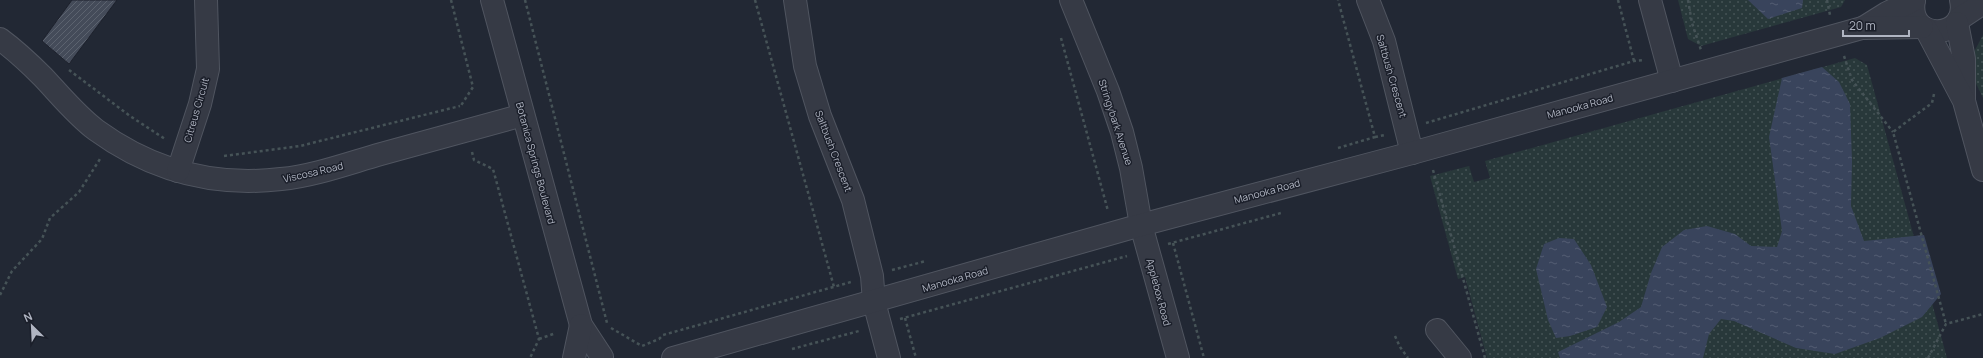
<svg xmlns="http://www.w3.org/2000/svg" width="1983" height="358" font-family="Manrope,sans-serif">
	<defs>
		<pattern id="grass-dots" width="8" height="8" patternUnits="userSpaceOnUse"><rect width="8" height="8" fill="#28383a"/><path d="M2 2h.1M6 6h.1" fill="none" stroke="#455355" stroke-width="1.8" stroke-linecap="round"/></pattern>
		<pattern id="water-ripples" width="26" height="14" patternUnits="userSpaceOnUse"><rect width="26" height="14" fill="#39445c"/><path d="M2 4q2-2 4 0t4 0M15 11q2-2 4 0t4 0" fill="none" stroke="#535d72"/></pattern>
		<pattern id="building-hatch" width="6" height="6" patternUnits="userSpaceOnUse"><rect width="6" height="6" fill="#444b59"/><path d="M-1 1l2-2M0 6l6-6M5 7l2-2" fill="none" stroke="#5c636f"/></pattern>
	</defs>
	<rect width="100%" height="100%" fill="#222834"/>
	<g fill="url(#grass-dots)">
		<path d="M1678,0H1845L1841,7L1701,46L1688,39Z"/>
		<path d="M1983,35V98L1967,65Z"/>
		<path d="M1855,58L1867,65L1947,358H1487L1465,277L1458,279L1430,176L1469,166L1474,182L1490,178L1485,161Z"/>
	</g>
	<g fill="url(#water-ripples)">
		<path d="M1748,0H1803L1802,8L1768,19Z"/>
		<path d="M1822,67L1839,82L1850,104L1852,161L1851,206L1864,241L1924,235L1941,294L1922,317L1880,338L1835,354L1796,348L1734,321L1721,319L1709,334L1703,358H1560L1558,352L1619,322L1641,307L1651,273L1662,247L1684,230L1707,226L1735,234L1751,246L1777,247L1782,231L1769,137L1782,78Z"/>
		<path d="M1559,238L1574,239L1591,265L1607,307L1597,327L1570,336L1556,338L1548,320L1536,269L1544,244Z"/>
	</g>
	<path fill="url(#building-hatch)" stroke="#1d212c" d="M72,0H117L69,64L42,41Z"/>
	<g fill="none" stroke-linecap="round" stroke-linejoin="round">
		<defs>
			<g id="minor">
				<path d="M492,0L581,325L602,357"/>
				<path d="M795,0L805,66L820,116L853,200L872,276L874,302L889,358"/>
				<path d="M1071,0L1108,91L1122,132L1131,168L1141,225L1178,358"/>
				<path d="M1368,0L1384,41L1412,153"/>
				<path d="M1650,0L1672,81"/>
				<path d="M1914,0C1906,43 1970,40 1961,0"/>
				<path d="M1959,19L1983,3"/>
				<path d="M1957,23L1964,59V99"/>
				<path d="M1863,28L1887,13L1914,0"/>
				<path d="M1926,29L1964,101L1983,170"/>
				<path d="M0,39C15,50 29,63 43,77C60,95 76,115 96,130C151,170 213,187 281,179C314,176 349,163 381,154C428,141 476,128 523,115"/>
				<path d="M178,171L200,104L208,69L206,0"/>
				<path d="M1437,330L1460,358"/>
				<path d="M574,358L581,325"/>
				<path d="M673,358L1141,225L1412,153L1862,28L1922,27"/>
			</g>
		</defs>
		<use href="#minor" stroke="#505560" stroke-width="24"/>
		<g stroke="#465357" stroke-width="2.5" stroke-dasharray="3 3" stroke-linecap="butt">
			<path d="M451,0L473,87L460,107"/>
			<path d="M525,0L607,323"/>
			<path d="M755,0L834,287"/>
			<path d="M1618,0L1634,61"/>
			<path d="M1688,0L1692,23L1701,50"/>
			<path d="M1827,0L1830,15"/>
			<path d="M1061,38L1108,211"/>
			<path d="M1844,56L1852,80L1893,132"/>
			<path d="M69,70L130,116L165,139"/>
			<path d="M1934,94L1932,103L1893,132L1946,324"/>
			<path d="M1426,123L1634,61L1644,60"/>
			<path d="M1375,137L1385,135"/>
			<path d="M1338,148L1375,137L1338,0"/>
			<path d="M472,152L474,160L493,169L539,339L530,358"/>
			<path d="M224,156L300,146L460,106"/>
			<path d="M1433,170L1485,358"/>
			<path d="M1173,243L1204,358"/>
			<path d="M1168,244L1281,213"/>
			<path d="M892,270L926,261"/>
			<path d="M0,295L12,271L42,239L50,218L79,192L100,159"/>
			<path d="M905,318L916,358"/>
			<path d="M900,319L1127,256"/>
			<path d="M611,328L642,346L659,339L663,335L851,282"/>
			<path d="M1395,336L1400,347L1408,358"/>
			<path d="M539,339L556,333"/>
			<path d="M792,349L859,331"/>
			<path d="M1928,358L1946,324L1983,314"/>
		</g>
		<use href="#minor" stroke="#363a45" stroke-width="22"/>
	</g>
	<g text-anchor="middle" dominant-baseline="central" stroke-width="3" stroke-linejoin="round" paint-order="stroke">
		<g font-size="10" fill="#b0b5c2" stroke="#1b1f2a">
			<text transform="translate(1392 76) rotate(74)">Saltbush Crescent</text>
			<text transform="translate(1580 106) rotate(-15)">Manooka Road</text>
			<text transform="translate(196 110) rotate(-74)">Citreus Circuit</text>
			<text transform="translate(1116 122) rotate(72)">Stringybark Avenue</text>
			<text transform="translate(834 151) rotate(69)">Saltbush Crescent</text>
			<text transform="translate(536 163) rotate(75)">Botanica Springs Boulevard</text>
			<text transform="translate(313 172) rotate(-13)">Viscosa Road</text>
			<text transform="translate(1267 191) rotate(-15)">Manooka Road</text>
			<text transform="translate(955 279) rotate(-16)">Manooka Road</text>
			<text transform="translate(1159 292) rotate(75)">Applebox Road</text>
		</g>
	</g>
	<g transform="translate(32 326) rotate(336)" stroke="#1b1f2a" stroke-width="3" paint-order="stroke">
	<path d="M0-3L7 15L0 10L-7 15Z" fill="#b0b5c2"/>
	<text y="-6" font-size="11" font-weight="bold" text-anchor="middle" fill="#b0b5c2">N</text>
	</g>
	<path d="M1843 30v6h66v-6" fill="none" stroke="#b0b5c2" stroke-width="2"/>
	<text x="1849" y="30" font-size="12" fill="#b0b5c2" stroke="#1b1f2a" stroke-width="3" paint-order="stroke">20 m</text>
</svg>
